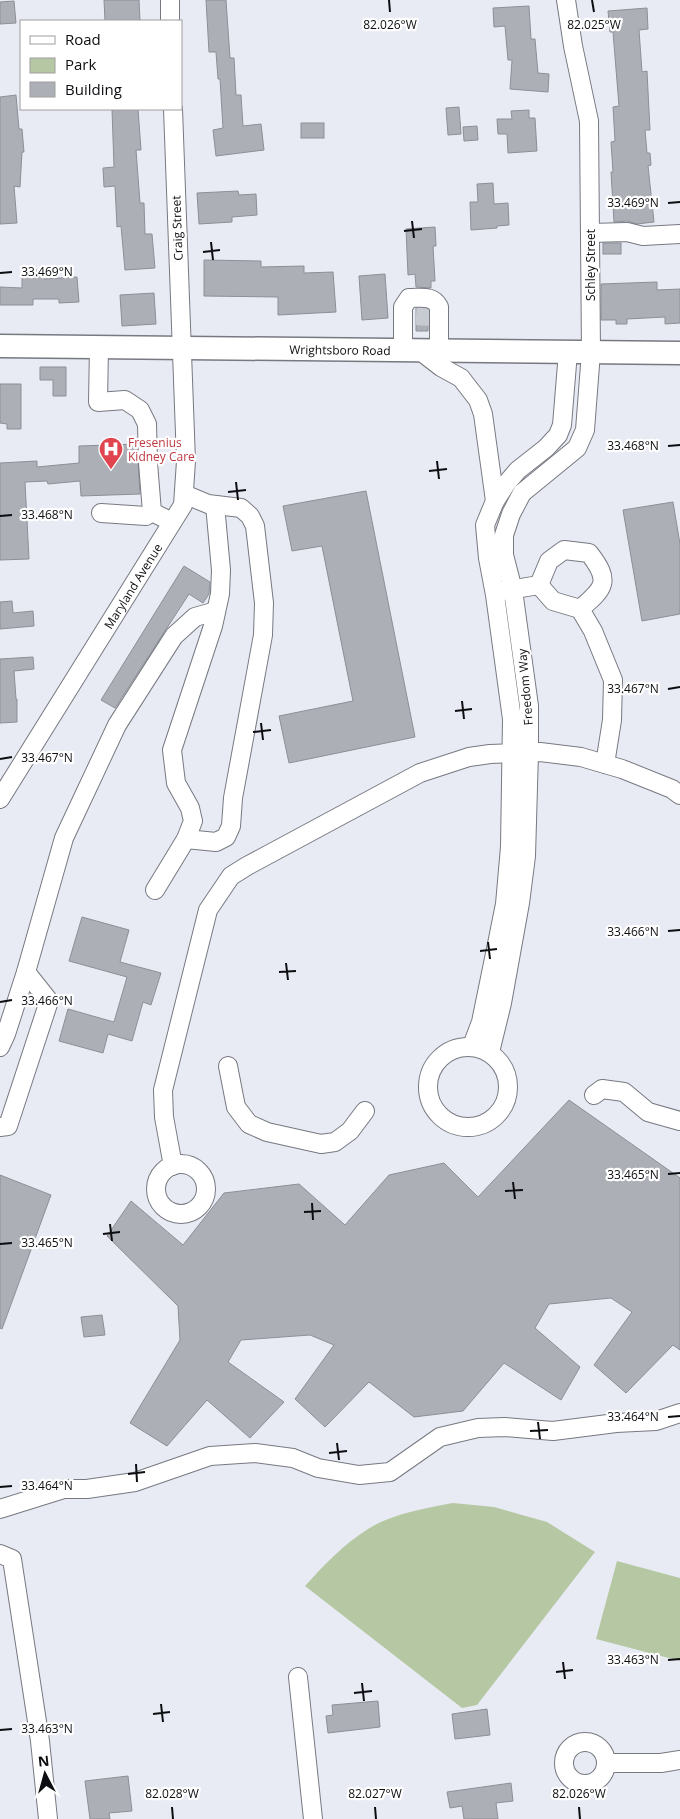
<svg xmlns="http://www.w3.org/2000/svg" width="680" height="1819" font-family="'Open Sans',sans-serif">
	<rect width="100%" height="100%" fill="#e9ebf4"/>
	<g fill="#b5c8a3">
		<path d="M453,1503L494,1507L547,1522L595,1552L477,1705L462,1708L305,1586C324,1565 344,1544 368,1529C391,1514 426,1508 453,1503Z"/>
		<path d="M617,1561L680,1578V1661L596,1639Z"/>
	</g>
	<g fill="#adafb7" stroke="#8d8f97">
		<path d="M104,0H139L140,21H105Z"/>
		<path d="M206,0H226L230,58H234L236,95H241L243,126L261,124L264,150L216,156L213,130L223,128L220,79H218L216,52H209Z"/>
		<path d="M14,1L16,23L0,24V2Z"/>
		<path d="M529,6L531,39H535L538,73L549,74L548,92L510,89L512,60H508L505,26L494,27L493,8Z"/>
		<path d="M647,8L648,29L639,30L642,72L647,71L648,91L650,130H645L647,153H650L651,165L648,166L654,222L637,224L627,221L614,222L611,172H613L611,142L615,141L613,107L619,106L613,32H610L608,11Z"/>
		<path d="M16,95L19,129H22L24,152H22L20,187L14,186L17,223L0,224V97Z"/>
		<path d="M459,107L461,134L448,135L446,108Z"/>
		<path d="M112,109H138L141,150H136L140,203H144L145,234H152L155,268L125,270L121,226L117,227L115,186L104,187L103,168L114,167Z"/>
		<path d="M529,110V118H535L537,151L508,153L507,134H498L497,119H512L511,111Z"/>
		<rect x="301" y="123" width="23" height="15"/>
		<path d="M477,126L478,140L464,141L463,127Z"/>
		<path d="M493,183L494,204L508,203L509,225L497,226V228L471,230L470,202H478L477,184Z"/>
		<path d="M238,191L239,195L256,194L257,215L232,217V222L199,224L197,193Z"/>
		<path d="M435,227L436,246H433L435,281H431V288L416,287L415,274L408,275L406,229Z"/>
		<rect x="603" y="243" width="18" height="11"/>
		<path d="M204,260L261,261V267L304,266V273L333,272L336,312L278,315V297L204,296Z"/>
		<path d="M22,269H36V276H44V279L77,277L79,302L59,303V299H33V305H0V287L22,288Z"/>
		<path d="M385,274L388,318L362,320L359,276Z"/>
		<path d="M657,282V290L680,289V323L665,324V317L627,319V324H616V320H601V284Z"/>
		<path d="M154,293L156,324L122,326L120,295Z"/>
		<path d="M416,308L428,310V331H416Z"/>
		<path d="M40,367H66V396H53V380H40Z"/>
		<path d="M0,384H21V429H7V424L0,423Z"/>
		<path d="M137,444L140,494L81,496L80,481L48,484L47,481L25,482L29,559L0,560V463L37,461V467L79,463V446Z"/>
		<path d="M366,491L415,737L289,763L279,716L353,701L322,546L292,551L283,506Z"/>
		<path d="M673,502L680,544V614L642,621L623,510Z"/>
		<path d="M184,566L210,582L209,594L203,603L189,594L115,708L101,700Z"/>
		<path d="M12,601L13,613L33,611L34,626L0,629V602Z"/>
		<path d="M33,657L34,669L14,671L16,699H17V722L0,723V659Z"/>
		<path d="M82,917L129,930L120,962L161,973L151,1005L143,1002L132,1041L108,1034L103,1053L59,1041L68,1009L114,1022L127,977L69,961Z"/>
		<path d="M569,1100L680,1178V1350L673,1345L626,1393L594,1365L632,1312L611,1298L549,1304L535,1328L580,1367L561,1400L504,1363L463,1411L414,1417L369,1382L325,1427L295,1399L334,1345L310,1335L241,1340L228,1362L284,1402L250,1438L207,1400L167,1446L130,1423L180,1340L178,1306L107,1236L131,1201L183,1245L224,1193L299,1184L345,1225L389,1175L444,1163L478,1197Z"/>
		<path d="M0,1175L51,1195L2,1329L0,1328Z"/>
		<path d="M102,1315L105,1335L84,1337L81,1317Z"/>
		<path d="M378,1701L380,1727L328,1733L326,1716L333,1715L332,1705Z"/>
		<path d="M487,1709L490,1735L455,1739L452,1714Z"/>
		<path d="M128,1776L132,1811L109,1813L110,1819H90L85,1781Z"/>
		<path d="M511,1783L513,1801L496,1803L498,1819H464L462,1806L450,1808L447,1792Z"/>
	</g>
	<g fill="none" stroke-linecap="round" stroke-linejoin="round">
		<path stroke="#c8cad2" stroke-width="18" stroke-dasharray="18 9" stroke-linecap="butt" d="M416,316L431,317"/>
		<defs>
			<g id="minor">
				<path d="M170,0V21"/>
				<path d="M590,233L627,232L643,236L680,234"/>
				<path d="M99,347L98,402L125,400L140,410L147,424L148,463L152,512L172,522"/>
				<path d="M403,350V307L409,298C422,298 433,295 439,307V350"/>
				<path d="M419,350L441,367L461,378L478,400L483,414L495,501"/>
				<path d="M184,494L208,504L241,508L250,516L255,526L264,603L263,635L233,798L231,826L226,837L216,842L186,839"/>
				<path d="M101,513L146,516L152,512"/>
				<path d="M539,585L553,601L580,609"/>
				<path d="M502,591L539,585L549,561L564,550L589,553C611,581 605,588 580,609L593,631L613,680L612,720L605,764"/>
				<path id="s1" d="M0,799L183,505L186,461L173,109"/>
				<path d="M155,890L186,839L193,821L190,808L176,783L172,750L213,626L220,594L221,570L215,505"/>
				<path d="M472,1046L481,1022L498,939L505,904L510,847L512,719L495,595L488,558L485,525L495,501L506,484L518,470L546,448L558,435L562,425L568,352"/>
				<circle cx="468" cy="1087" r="40"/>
				<path d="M0,1047L6,1034L26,972L64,838L117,725L174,636L195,617L216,611"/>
				<path d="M490,1052L502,1003L520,903L526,856L529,753V706L513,590L504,555V535L511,514L522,493L577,448L585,430L591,352L589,121L573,46L566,0"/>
				<path d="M228,1066L236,1107L249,1124L267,1132L321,1144L335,1142L350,1131L365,1111"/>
				<path d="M594,1095L602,1089L624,1092L648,1112L680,1121"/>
				<path d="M0,1127L8,1126L49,1001L26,972"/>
				<circle cx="181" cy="1189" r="25"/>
				<path d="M173,1166L164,1117L163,1090L208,910L231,876L247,866L420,773L469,757L490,754L540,752L581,757L622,769L672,789L680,795"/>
				<path d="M0,1509L64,1489H87L135,1482L210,1456L255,1453L293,1458L318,1468L359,1475L390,1472L440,1437L478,1428L505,1427L553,1431L616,1423L656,1421L680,1413"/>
				<path d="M0,1554L12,1559L40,1741L48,1819"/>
				<path d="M298,1677L313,1819"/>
				<circle cx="585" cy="1763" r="21"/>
				<path d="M607,1763H661L680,1760"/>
			</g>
			<g id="major">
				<path id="s2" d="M0,346L680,353"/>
			</g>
		</defs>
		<use href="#minor" stroke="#777981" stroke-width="20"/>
		<use href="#major" stroke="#777981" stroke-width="25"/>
		<use href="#minor" stroke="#fff" stroke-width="18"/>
		<use href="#major" stroke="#fff" stroke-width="22"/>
	</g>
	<path fill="none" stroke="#0c0d10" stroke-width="2" d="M389,0L390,12M592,0L594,12M668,203L680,202M412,221L414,238M404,231L422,229M211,242L213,260M203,252L220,250M0,273L12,272M668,446L680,445M437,461L439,479M429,471L447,469M236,482L238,500M228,492L246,490M0,516L12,515M668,689L680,687M462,701L464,719M455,711L472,709M261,723L263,740M253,732L271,730M0,759L12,757M668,931L680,930M488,942L490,959M480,951L497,949M286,963L288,980M279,972L296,971M0,1002L12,1000M668,1174L680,1173M513,1182L515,1199M505,1191L523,1190M312,1203L313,1220M304,1212L321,1211M110,1224L112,1241M103,1234L120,1232M0,1244L12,1243M668,1417L680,1416M538,1422L540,1439M530,1431L548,1430M337,1443L339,1460M329,1453L347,1451M136,1464L137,1482M128,1474L145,1472M0,1487L12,1486M668,1660L680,1659M563,1662L565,1679M556,1672L573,1670M362,1683L364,1701M354,1693L372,1691M161,1704L163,1722M153,1714L170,1712M0,1730L12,1729M172,1807L173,1819M375,1807L376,1819M579,1807L580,1819"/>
	<defs>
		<symbol id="hospital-pin" viewBox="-11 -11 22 30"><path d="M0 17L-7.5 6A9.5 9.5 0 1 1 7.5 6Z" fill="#e0444e" stroke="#fff"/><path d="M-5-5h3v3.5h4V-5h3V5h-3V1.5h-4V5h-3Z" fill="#fff"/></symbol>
	</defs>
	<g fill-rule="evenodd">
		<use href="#hospital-pin" x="97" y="435" width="28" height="38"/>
	</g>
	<g text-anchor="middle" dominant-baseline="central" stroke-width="4.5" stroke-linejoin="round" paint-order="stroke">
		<g font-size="12" fill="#0c0d10" stroke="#fff">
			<text transform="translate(177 228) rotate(-92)">Craig Street</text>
			<text transform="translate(590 265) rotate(-90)">Schley Street</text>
			<text stroke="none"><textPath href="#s2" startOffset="340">Wrightsboro Road</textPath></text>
			<text stroke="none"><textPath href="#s1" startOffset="251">Maryland Avenue</textPath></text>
			<text transform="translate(525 687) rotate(-95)">Freedom Way</text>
		</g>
		<g font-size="12" fill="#be3a42" stroke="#fff" text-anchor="start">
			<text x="128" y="442">Fresenius<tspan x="128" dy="14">Kidney Care</tspan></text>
		</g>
	</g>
	<g font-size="12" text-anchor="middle" fill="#0c0d10" stroke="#fff" stroke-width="4.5" stroke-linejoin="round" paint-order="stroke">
		<text x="390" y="29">82.026°W</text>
		<text x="594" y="29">82.025°W</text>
		<text x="633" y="207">33.469°N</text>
		<text x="47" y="276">33.469°N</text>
		<text x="633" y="450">33.468°N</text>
		<text x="47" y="519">33.468°N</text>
		<text x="633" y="693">33.467°N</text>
		<text x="47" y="762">33.467°N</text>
		<text x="633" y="936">33.466°N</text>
		<text x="47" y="1005">33.466°N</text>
		<text x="633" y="1179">33.465°N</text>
		<text x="47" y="1247">33.465°N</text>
		<text x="633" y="1421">33.464°N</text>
		<text x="47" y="1490">33.464°N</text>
		<text x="633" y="1664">33.463°N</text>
		<text x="47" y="1733">33.463°N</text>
		<text x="172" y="1798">82.028°W</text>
		<text x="375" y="1798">82.027°W</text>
		<text x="579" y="1798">82.026°W</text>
	</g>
	<rect x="20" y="20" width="162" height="90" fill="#ffffff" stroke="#9e9e9f"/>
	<rect x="30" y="36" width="25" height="8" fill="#ffffff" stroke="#9e9e9f"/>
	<text x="65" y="45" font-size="15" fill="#0c0d10">Road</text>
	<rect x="30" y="58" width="25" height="15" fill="#b5c8a3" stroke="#9e9e9f"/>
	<text x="65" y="70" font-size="15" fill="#0c0d10">Park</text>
	<rect x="30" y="82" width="25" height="15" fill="#adafb7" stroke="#9e9e9f"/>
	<text x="65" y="95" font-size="15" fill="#0c0d10">Building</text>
	<g transform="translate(45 1774) rotate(354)" stroke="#ffffff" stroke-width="4" paint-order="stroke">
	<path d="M0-4L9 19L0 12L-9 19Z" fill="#0c0d10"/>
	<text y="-8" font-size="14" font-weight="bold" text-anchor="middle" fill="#0c0d10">N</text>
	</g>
</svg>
